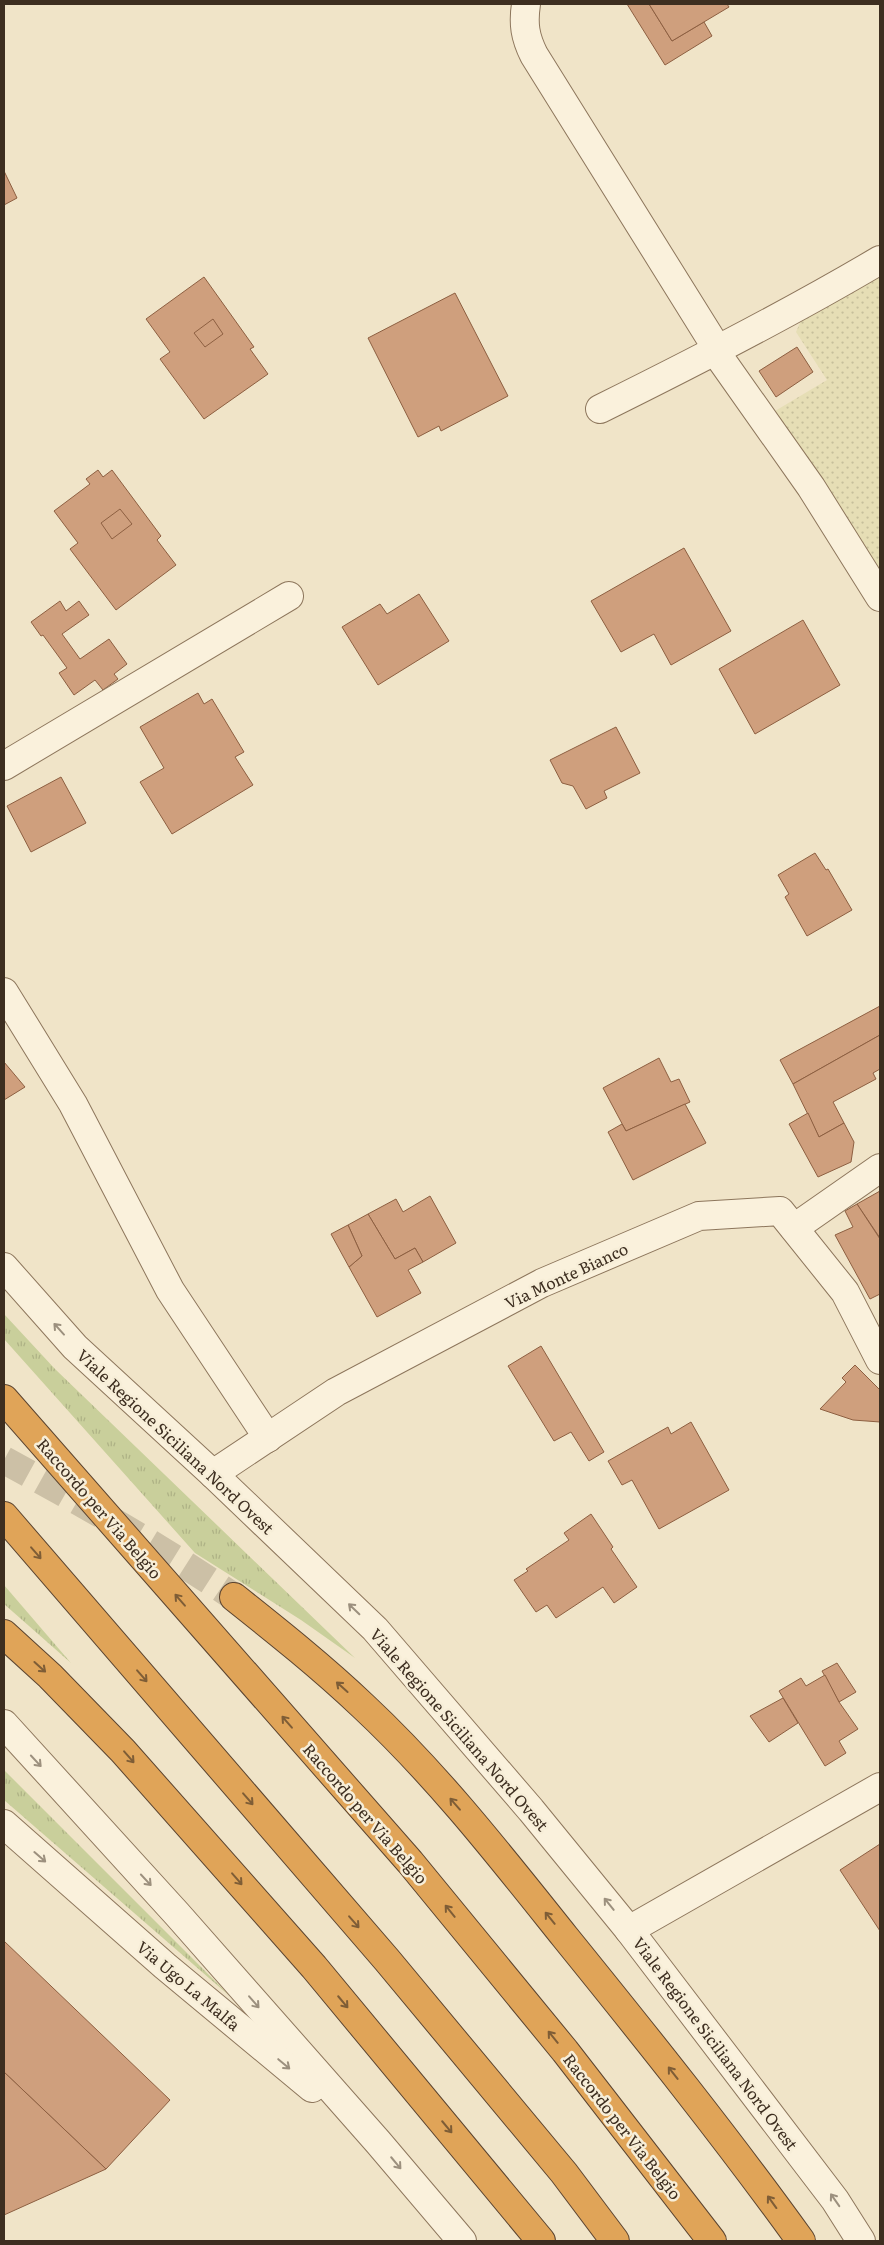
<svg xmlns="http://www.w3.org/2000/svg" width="884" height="2245" font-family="Literata,serif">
	<defs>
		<pattern id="farmland-dots" width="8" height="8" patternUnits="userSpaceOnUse" patternTransform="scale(1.25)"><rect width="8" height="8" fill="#e6deb5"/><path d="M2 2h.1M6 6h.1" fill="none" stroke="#c6bf9b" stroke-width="1.8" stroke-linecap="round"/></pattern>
		<pattern id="grass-tufts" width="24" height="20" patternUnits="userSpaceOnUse" patternTransform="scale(1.25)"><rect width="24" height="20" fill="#c9cf9b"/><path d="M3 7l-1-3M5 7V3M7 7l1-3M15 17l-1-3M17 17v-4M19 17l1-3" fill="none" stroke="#aeb285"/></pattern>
	</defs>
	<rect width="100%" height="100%" fill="#f0e4c8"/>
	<path fill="url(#farmland-dots)" d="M880,272V570L775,411L827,380L796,332L802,318Z"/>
	<g fill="url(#grass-tufts)">
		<path d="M4,1314L55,1369L355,1658L301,1620L195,1553L4,1339Z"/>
		<path d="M4,1585L71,1663L4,1604Z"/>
		<path d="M4,1770L232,1998L4,1800Z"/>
	</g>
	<g fill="#cf9f7d" stroke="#8d5f41">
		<path d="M627,4H649L672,41L704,22L712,36L665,65Z"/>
		<path d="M649,4H727L729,7L672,41Z"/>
		<path d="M4,171L17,198L4,205Z"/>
		<path d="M204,277L254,347L250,349L268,374L204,419L160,359L170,352L146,319Z"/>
		<path d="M455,293L508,396L441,431L439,426L418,437L368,338Z"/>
		<path d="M213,319L223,334L205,347L194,333Z"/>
		<path d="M797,347L813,372L776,397L759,371Z"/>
		<path d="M98,470L103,477L112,470L161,536L157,540L176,565L116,610L70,549L78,543L54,511L90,484L86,479Z"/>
		<path d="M120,509L132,524L112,539L101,523Z"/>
		<path d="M684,548L731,631L671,665L654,634L621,652L591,601Z"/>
		<path d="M419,594L449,641L378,685L342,627L380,604L387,614Z"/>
		<path d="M60,601L66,611L79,601L89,615L62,634L80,659L109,639L127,664L114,674L118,679L103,690L95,680L74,695L59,673L67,668L43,635L41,636L31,622Z"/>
		<path d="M803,620L840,685L755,734L719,669Z"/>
		<path d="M198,693L204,704L212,699L244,752L235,757L253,785L172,834L140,782L164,768L140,727Z"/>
		<path d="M616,727L640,773L604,791L607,798L586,809L573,786L562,783L550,760Z"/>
		<path d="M61,777L86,823L31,852L7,806Z"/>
		<path d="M815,853L826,870L828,869L852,910L807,936L785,897L789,894L778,875Z"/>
		<path d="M880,1006V1035L793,1084L780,1060Z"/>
		<path d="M880,1035V1069L873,1073L876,1079L833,1102L844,1123L819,1137L793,1084Z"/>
		<path d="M659,1058L671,1082L679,1079L690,1102L626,1131L603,1088Z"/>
		<path d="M4,1062L25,1087L4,1100Z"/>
		<path d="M685,1104L706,1143L633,1180L608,1132L622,1124L626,1131Z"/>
		<path d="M808,1113L819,1137L844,1123L854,1142L851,1162L818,1177L789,1124Z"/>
		<path d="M880,1191V1238L857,1204Z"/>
		<path d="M430,1196L456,1243L423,1262L415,1248L395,1259L368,1214L396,1199L403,1212Z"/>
		<path d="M857,1204L880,1239V1294L870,1299L835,1235L853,1227L845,1211Z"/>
		<path d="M368,1214L395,1259L415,1248L423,1262L408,1270L421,1293L377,1317L349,1267L362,1256L348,1225Z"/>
		<path d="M348,1225L362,1256L349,1267L331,1234Z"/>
		<path d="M541,1346L604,1452L589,1461L571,1432L554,1441L508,1366Z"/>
		<path d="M855,1365L880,1390V1422L853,1420L820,1409L846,1382L842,1378Z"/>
		<path d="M691,1422L729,1490L659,1529L632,1480L622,1485L608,1461L668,1427L671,1434Z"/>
		<path d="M591,1514L613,1547L611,1549L637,1587L614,1603L603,1587L556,1618L547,1605L536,1612L514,1580L528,1571L526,1569L569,1540L564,1533Z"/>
		<path d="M837,1663L856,1692L839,1702L822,1671Z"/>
		<path d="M825,1675L839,1702L858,1729L839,1741L846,1753L825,1766L779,1691L801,1678L806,1686Z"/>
		<path d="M783,1698L798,1723L769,1742L750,1716Z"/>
		<path d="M880,1844V1931L840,1870Z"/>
		<path d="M4,1941L170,2100L106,2169L4,2072Z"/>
		<path d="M4,2072L106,2169L4,2215Z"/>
	</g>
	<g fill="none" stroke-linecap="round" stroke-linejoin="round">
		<path stroke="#ccc0a6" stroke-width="28" stroke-dasharray="28 14" stroke-linecap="butt" d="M4,1460C83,1503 160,1547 234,1597"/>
		<defs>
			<g id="minor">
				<path d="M526,4C523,24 525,37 534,55L711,339L715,351L811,487L880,597"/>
				<path d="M600,409C695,362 789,314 880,260"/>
				<path d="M4,766L289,596"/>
				<path d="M4,992L73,1104L170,1290L268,1438"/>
				<path d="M794,1228L880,1168"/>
				<path d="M4,1267L75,1347L213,1474L375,1629L531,1810L629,1930L835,2200L861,2241"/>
				<path d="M213,1474L336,1392L542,1283L699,1216L780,1211L845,1292L880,1360"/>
				<path d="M4,1724L177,1914L378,2142L462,2241"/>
				<path d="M4,1824L165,1966L312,2088"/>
				<path d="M629,1930L880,1787"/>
			</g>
			<g id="highway">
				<path d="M4,1399L410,1862L565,2051L712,2241"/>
				<path d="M4,1516L387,1960L564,2173L615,2241"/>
				<path d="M234,1597C278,1632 322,1667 363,1706C438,1776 501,1857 565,1937C646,2037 726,2137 801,2241"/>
				<path d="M4,1634L50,1676L123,1751L314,1967L541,2241"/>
			</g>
		</defs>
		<use href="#minor" stroke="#8d765c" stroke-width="30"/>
		<use href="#highway" stroke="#5b4430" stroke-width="30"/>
		<use href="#minor" stroke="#faf1dc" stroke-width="28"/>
		<use href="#highway" stroke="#e0a458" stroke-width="28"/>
	</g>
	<defs><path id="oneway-shaft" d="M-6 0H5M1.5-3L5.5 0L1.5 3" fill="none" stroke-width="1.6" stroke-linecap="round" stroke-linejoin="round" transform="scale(1.25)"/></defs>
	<g stroke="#9c907e">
		<use href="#oneway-shaft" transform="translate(59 1329) rotate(-132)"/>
		<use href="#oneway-shaft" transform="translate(354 1609) rotate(-136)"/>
		<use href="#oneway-shaft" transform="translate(36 1761) rotate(47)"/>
		<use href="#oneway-shaft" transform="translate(40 1857) rotate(41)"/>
		<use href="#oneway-shaft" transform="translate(146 1880) rotate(47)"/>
		<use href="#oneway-shaft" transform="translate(609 1904) rotate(-129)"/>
		<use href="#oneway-shaft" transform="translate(254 2002) rotate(49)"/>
		<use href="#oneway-shaft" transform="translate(284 2064) rotate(40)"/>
		<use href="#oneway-shaft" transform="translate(396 2163) rotate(50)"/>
		<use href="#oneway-shaft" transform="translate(835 2200) rotate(-125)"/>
	</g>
	<g stroke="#7e5d36">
		<use href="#oneway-shaft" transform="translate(36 1553) rotate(49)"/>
		<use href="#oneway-shaft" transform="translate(180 1600) rotate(-131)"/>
		<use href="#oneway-shaft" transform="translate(40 1667) rotate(42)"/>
		<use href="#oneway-shaft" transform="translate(142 1676) rotate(49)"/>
		<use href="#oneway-shaft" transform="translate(342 1687) rotate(-138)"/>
		<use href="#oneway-shaft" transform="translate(287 1722) rotate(-131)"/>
		<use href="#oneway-shaft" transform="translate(129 1757) rotate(49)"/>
		<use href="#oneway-shaft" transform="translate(248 1799) rotate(49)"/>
		<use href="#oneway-shaft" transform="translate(455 1804) rotate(-131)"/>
		<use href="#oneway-shaft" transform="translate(237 1879) rotate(49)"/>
		<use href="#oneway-shaft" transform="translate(450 1911) rotate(-129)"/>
		<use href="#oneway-shaft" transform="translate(550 1918) rotate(-129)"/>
		<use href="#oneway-shaft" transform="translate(354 1922) rotate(49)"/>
		<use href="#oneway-shaft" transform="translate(343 2002) rotate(50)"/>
		<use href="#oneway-shaft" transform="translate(553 2037) rotate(-129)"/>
		<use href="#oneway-shaft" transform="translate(673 2073) rotate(-128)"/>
		<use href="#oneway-shaft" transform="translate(447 2127) rotate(50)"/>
		<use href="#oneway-shaft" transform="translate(772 2202) rotate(-126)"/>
	</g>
	<g text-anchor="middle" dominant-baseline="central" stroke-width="5" stroke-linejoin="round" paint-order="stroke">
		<g font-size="16" fill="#3d2e20" stroke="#f7eed8">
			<text transform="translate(566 1275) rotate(-25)">Via Monte Bianco</text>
			<text transform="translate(176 1441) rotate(43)">Viale Regione Siciliana Nord Ovest</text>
			<text transform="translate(100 1508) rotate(49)">Raccordo per Via Belgio</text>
			<text transform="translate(460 1729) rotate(49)">Viale Regione Siciliana Nord Ovest</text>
			<text transform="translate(366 1813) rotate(49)">Raccordo per Via Belgio</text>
			<text transform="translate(189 1985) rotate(40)">Via Ugo La Malfa</text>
			<text transform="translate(716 2043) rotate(53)">Viale Regione Siciliana Nord Ovest</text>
			<text transform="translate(623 2126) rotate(52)">Raccordo per Via Belgio</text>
		</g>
	</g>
	<rect width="884" height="2245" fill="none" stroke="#3d2e20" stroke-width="10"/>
</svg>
